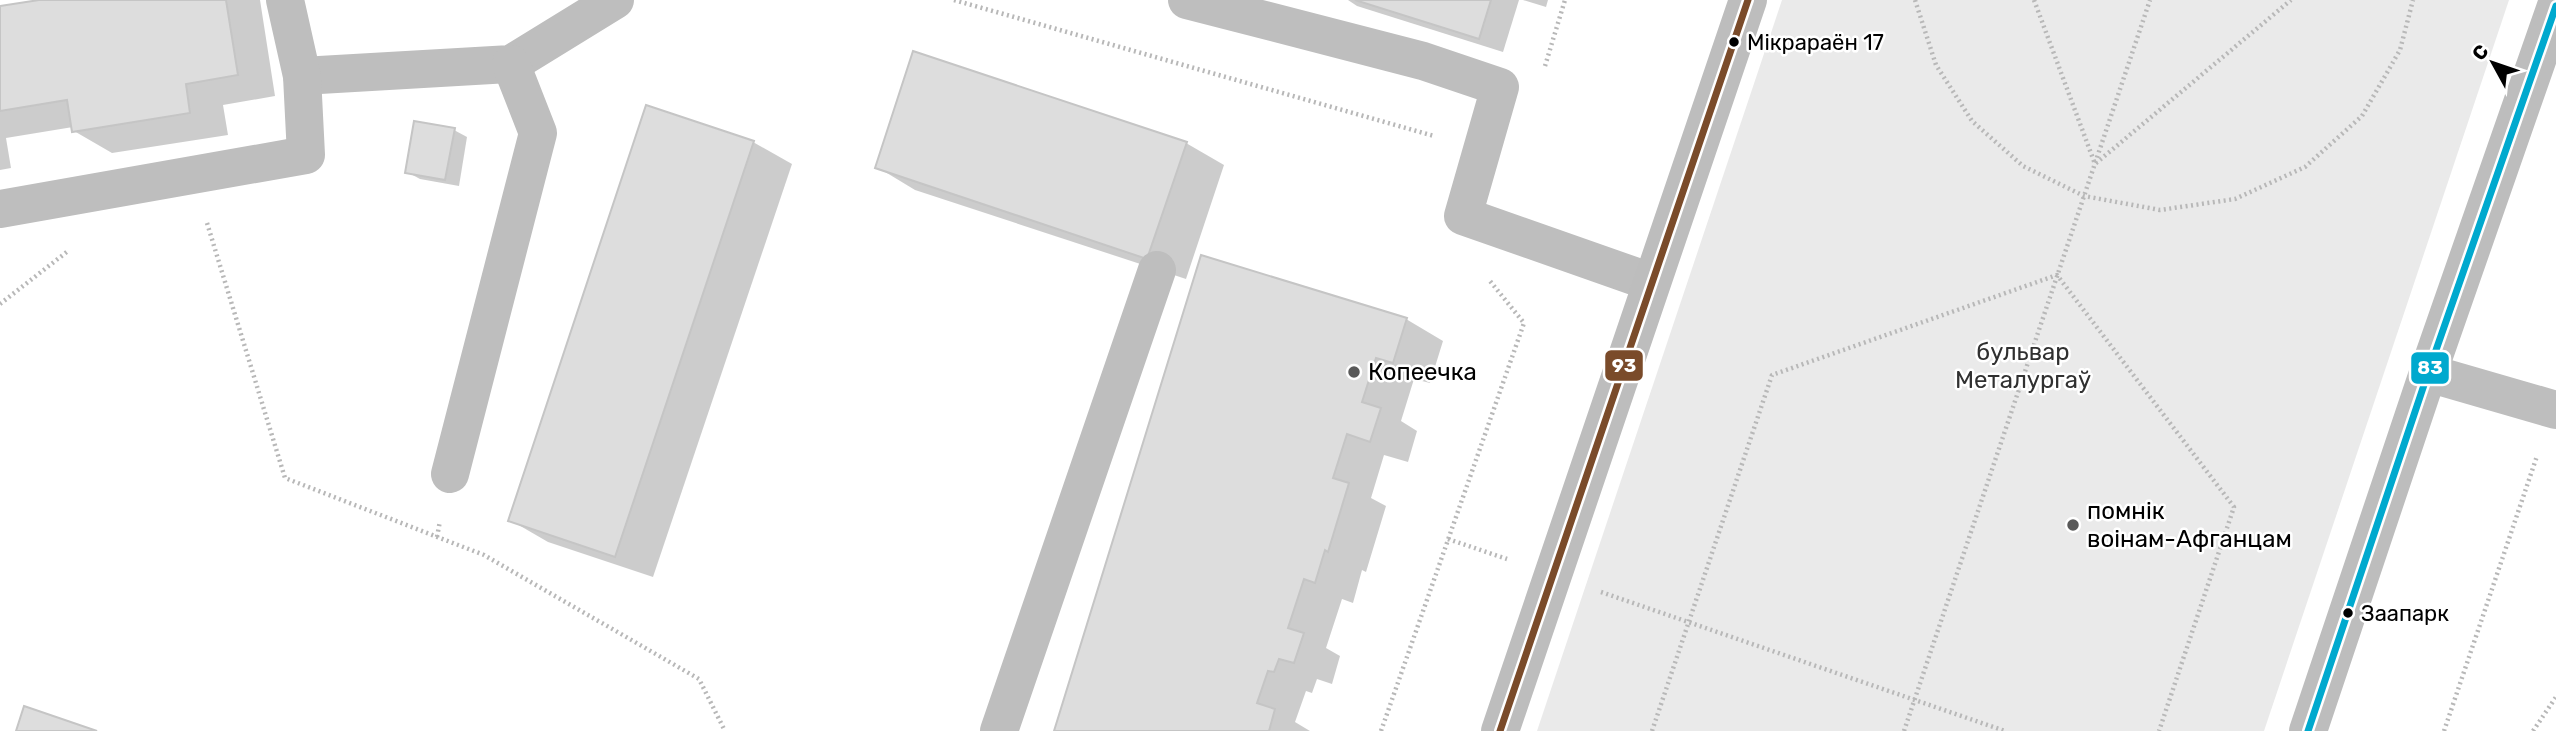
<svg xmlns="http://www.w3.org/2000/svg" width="2556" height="731" font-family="Rubik,sans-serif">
	<rect width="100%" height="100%" fill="#fff"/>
	<path fill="#eaeaea" d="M1782,0H2509L2264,731H1537Z"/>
	<g fill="#0003">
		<path d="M50,0H260L275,96L223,105L228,135L112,153L74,131L73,127L6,138L11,168L0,170V8Z"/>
		<path d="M1348,0H1519L1503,52L1357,6Z"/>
		<path d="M1523,0H1548L1546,7Z"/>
		<path d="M454,130L467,137L459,186L420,179L407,172Z"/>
		<path d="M753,142L792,164L653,577L548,542L510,520Z"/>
		<path d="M1186,143L1224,165L1186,279L915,190L877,167Z"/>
		<path d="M1406,319L1443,341L1430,383L1414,379L1401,421L1417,431L1408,462L1384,455L1371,498L1386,506L1366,572L1362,570L1353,603L1342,599L1326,648L1340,656L1332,684L1317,679L1312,693L1306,691L1295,722L1310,731H1055Z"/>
	</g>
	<g fill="#ddd" stroke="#c5c5c5" stroke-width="2">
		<path d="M39,0H226L238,75L186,84L190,113L72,132L67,100L0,111V6Z"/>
		<path d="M1355,0H1491L1479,39Z"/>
		<path d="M913,51L1187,142L1147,259L875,168Z"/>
		<path d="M646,105L754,141L615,557L508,521Z"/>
		<path d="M414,121L455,128L445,180L405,173Z"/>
		<path d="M1201,255L1407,318L1393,363L1376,358L1362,402L1381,408L1370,442L1347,434L1333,478L1349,483L1328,552L1325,550L1315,583L1304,579L1288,628L1304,633L1294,663L1279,659L1274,672L1268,671L1257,703L1275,709L1269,731H1054Z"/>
		<path d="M24,706L97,731H16Z"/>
	</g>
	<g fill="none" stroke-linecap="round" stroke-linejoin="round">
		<g stroke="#b8b8b8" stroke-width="4.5" stroke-dasharray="2 3.5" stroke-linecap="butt">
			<path d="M954,0L1434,136"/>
			<path d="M1915,0L1936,65L1972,121L2023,166L2084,196L2160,210L2235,199L2305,167L2362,116L2400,50L2413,0"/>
			<path d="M2034,0L2095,164L2291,0"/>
			<path d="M1545,66L1565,0"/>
			<path d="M207,223L285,478L484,555L699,679L725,731"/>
			<path d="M0,304L68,251"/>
			<path d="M437,537L440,521"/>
			<path d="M1448,539L1507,559"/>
			<path d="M1601,592L2005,731"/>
			<path d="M1381,731L1524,323L1490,281"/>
			<path d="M1652,731L1772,375L2057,275L2234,507L2159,731"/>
			<path d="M1904,731L2150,0"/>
			<path d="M2444,731L2537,456"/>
			<path d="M2533,731L2556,697"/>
		</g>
		<g stroke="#bebebe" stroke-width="38">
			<path d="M1187,0L1423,61L1500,87L1463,216L1651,282"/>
			<path d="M302,76L511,64L615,0"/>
			<path d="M0,209L306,155L302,76L285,0"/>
			<path d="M2428,373L2556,410"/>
			<path d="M450,474L538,133L511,64"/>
			<path d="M999,731L1157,270"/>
		</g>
		<g stroke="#bdbdbd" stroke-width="38">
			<path d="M1500,731L1748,0"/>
			<path d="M2308,731L2428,373L2556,6"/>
		</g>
		<defs>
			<path id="bus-1" d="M1500,731L1748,0"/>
			<path id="bus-2" d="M2308,731L2428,373L2556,6"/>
		</defs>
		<use href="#bus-1" stroke="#fff" stroke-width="12"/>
		<use href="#bus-2" stroke="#fff" stroke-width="12"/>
		<use href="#bus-1" stroke="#7a4b2a" stroke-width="7"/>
		<use href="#bus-2" stroke="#00a9ce" stroke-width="7"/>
	</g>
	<g fill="#000" stroke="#fff" stroke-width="2.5">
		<circle cx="1734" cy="42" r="6"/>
		<circle cx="2348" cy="613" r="6"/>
	</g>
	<g fill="#595959" stroke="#fff" stroke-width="2.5">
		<circle cx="1354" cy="372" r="7"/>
		<circle cx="2073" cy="525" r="7"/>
	</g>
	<g text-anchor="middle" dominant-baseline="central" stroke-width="5" stroke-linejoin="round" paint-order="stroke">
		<g font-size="22" fill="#000" stroke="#fff" text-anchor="start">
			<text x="1747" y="42">Мікрараён 17</text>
			<text x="2361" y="613">Заапарк</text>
		</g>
		<g font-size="24" fill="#303030" stroke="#fff">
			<text x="2023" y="352">бульвар<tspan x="2023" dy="28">Металургаў</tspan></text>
		</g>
		<g font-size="24" fill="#000" stroke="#fff" text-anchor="start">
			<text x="1368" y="372">Копеечка</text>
			<text x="2087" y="511">помнік<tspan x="2087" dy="28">воінам-Афганцам</tspan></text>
		</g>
	</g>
	<g stroke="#fff" stroke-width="2.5">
		<rect x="1604" y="349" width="40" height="33" rx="7" fill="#7a4b2a"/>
		<rect x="2410" y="351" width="40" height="34" rx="7" fill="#00a9ce"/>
	</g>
	<g font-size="19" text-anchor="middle" font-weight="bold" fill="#fff">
		<text x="1624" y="372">93</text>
		<text x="2430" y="374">83</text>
	</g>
	<g transform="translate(2493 63) rotate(310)" stroke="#ffffff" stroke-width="5" paint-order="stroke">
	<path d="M0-5L12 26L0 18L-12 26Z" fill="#000000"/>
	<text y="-10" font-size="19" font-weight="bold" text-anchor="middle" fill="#000000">С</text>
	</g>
</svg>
